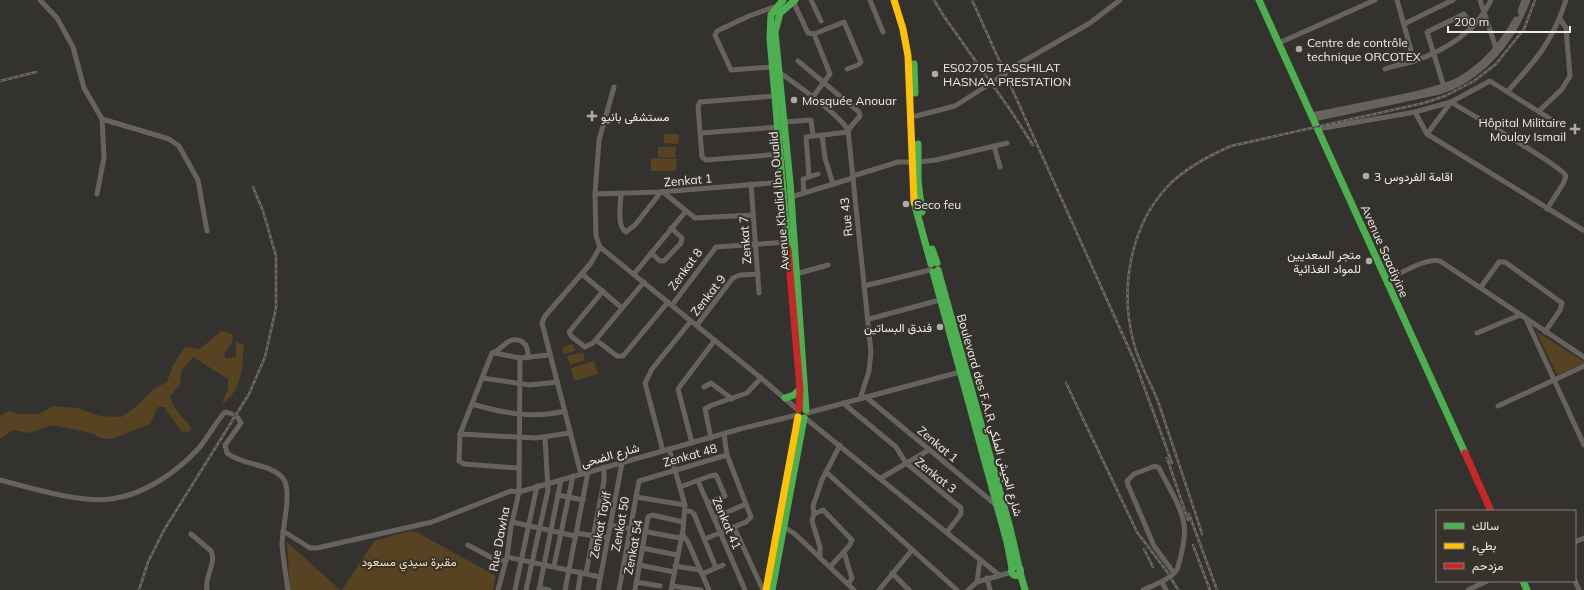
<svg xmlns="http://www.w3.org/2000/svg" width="1584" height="590" font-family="Mulish,Vazirmatn,sans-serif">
	<rect width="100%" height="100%" fill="#34322f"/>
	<g fill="#574222">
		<path d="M664,134H679L678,144L664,143Z"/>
		<path d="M658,147H676L675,158L658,157Z"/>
		<path d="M651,158L677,159L676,171H651Z"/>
		<path d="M221,331L233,334L232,343L224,354L226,359L236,357V342L244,345C242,367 243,390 222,404L228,389V379L193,357L181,371L180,385L170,396L174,407L192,429L188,432L181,431L164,407H158L150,424L112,439L100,438L91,433L52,425L29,433L13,430L0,439V416L10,411L19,414H39L54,406L77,408L100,416L121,417L136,407L153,389L167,382L173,365L185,347L200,349Z"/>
		<path d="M1536,331L1584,362V363L1557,375Z"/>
		<path d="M573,344L575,351L564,354L562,347Z"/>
		<path d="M583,352L585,360L570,365L567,356Z"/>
		<path d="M594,361L598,374L574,381L571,368Z"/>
		<path d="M409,531L418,533L496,576L493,590H342L374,541Z"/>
		<path d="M287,542L340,590H290Z"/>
	</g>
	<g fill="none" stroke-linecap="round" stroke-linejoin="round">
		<g stroke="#504e4b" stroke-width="5" stroke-dasharray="5 2.5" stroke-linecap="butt">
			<path d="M1003,75L1015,66"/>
			<path d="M988,85L997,79"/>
		</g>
		<g stroke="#67635c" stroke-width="5">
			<path d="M40,0L57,18L73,47L84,88L102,119L104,158L97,194"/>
			<path d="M811,0L821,21"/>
			<path d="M870,0L883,32"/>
			<path d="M1397,0L1414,61"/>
			<path d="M1480,0L1496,48"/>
			<path d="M793,1L808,33L814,34L830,74L812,98"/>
			<path d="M777,6L749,16L717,31L715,35L731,70L772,67C791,81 837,112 848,130L871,352L869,371L860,399"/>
			<path d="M1520,12L1524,0"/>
			<path d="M1404,24L1453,0"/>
			<path d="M814,34L844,22L861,62L858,65L847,69"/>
			<path d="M1279,43L1375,0"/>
			<path d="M798,61L859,112L860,116L848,130"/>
			<path d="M1015,66L1090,23L1120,0"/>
			<path d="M1385,69C1395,65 1405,64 1415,61C1447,49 1476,32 1491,0"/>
			<path d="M997,79L1003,75"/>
			<path d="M614,87L599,140L595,194L596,236L600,247L761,378L798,410"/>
			<path d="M1444,87L1427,32L1464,14L1472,28"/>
			<path d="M1508,91C1536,60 1553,41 1566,0"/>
			<path d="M775,96L700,102L698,106L702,157L706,160L782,154"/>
			<path d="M1539,111L1562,89L1570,76L1566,28L1560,19"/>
			<path d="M1415,112L1427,134L1583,230"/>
			<path d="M1312,115C1346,108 1380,102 1414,94C1429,90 1446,87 1460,79C1484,65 1503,42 1516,19"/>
			<path d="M916,116L955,106L988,85"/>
			<path d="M102,119L169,139L179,146L198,180L207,231"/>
			<path d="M1314,119L1439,92C1481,79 1513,41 1528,0"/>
			<path d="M784,122L811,120L813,135"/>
			<path d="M1318,129L1415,112L1451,102L1490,81L1560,125"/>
			<path d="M701,133L780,127"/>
			<path d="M1427,134L1451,102C1468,113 1561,165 1566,176L1563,184L1547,209"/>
			<path d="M822,135L825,158L833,184"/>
			<path d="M994,146L1000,167"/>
			<path d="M918,162L936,160L1007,143"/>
			<path d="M853,176L898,162H912"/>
			<path d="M809,177L806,137L848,132"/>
			<path d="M751,184L759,293"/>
			<path d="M663,192L695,218L753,215"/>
			<path d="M804,192L803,179L818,174"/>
			<path d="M621,193C621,203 616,226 626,232L635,225L661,192"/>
			<path d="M595,194L661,192L784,182"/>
			<path d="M791,197L853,178"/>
			<path d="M651,253L660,261H664L681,243L682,238L671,228"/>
			<path d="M582,274L622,308"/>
			<path d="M634,274L686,211"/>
			<path d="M796,274L828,265"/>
			<path d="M1387,280C1399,274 1427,257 1440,261L1584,357"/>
			<path d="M864,286L930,270"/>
			<path d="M1481,287L1499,262H1505L1562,303L1560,310L1545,332"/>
			<path d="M603,291L569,332L571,336L585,347L593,343L644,282"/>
			<path d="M672,305L716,247L789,242"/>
			<path d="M869,319L940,300"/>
			<path d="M1527,321L1584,445"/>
			<path d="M697,325L733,278L740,275L758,274"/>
			<path d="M1477,333L1520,315"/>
			<path d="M596,340L617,356H623L668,302"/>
			<path d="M495,353L520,358L549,355"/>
			<path d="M482,378L530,385L557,382"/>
			<path d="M704,387L711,383L732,399"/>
			<path d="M866,397L996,505"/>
			<path d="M843,403L896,447L906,463L961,508V514L947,532"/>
			<path d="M472,404C503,413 533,419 565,411"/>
			<path d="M1498,406L1584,366"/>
			<path d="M807,413L960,372"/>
			<path d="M238,418L241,423L225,445L227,453C242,465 266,463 281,476C294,486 282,528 282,544C283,559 286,575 288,590"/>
			<path d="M805,418L999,575"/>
			<path d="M460,434L536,438L570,433"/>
			<path d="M711,438L705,409L712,405L747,393L761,378"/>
			<path d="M692,443L678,389L715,340"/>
			<path d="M669,449L685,505L683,530L671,590"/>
			<path d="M663,451L645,383L652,369L691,321"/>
			<path d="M518,468L464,464L459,461L460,434L492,353C502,351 507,335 521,341C528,345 528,351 528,358"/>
			<path d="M826,472L957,590"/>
			<path d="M581,474L542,323L545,316L591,263L600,247"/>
			<path d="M881,478L929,450"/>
			<path d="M0,480C31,488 79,503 111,499C144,495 177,472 199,448C208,437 215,424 224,413L226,412L232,414"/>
			<path d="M698,481L745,590"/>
			<path d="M680,487L710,476L716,475L725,496L708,503"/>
			<path d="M558,495L583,500"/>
			<path d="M636,497L685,505"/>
			<path d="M685,512L690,511L694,514L716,568"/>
			<path d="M814,514L823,510L852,540L849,546L830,567"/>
			<path d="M714,518L746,504"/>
			<path d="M512,522L575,536"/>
			<path d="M610,525L680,538"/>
			<path d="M734,527L763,590"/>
			<path d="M784,527L795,534L854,590"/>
			<path d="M283,531L310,548H317L432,522L511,491L519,492L740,429L797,415"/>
			<path d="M576,533L608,538"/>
			<path d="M191,534L211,551C217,564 204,576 207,590"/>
			<path d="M682,534L688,542L709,590"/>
			<path d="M705,539L746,522L751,517L727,455L724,434"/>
			<path d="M1575,542L1584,538"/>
			<path d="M468,545L494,559L506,561"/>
			<path d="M642,548L677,555"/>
			<path d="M844,552L851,575L852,578L848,584"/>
			<path d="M507,557L600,577"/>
			<path d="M820,558V547L812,521L814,514L813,506L822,480L840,445"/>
			<path d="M639,565L674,572"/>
			<path d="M554,566L573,476"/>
			<path d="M675,566L700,570"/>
			<path d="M586,573L604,481V467"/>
			<path d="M892,573L909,590"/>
			<path d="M702,574L723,565"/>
			<path d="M987,578L990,590"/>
			<path d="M1575,581L1579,590"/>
			<path d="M636,582L660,586"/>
			<path d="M977,582L980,560"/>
			<path d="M1162,582L1166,590"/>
			<path d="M672,586L701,590"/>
			<path d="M539,588L549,590"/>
			<path d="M498,590L507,557L511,527L519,492L520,358"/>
			<path d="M515,590L537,486"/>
			<path d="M526,590L548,490L545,438"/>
			<path d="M539,590L561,480"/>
			<path d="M565,590L588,472"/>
			<path d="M578,590L581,572"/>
			<path d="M598,590L622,463"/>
			<path d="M619,590L639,481L727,455"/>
			<path d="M635,590L648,517L652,515L683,522"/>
			<path d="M879,590L912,550"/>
			<path d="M968,590L977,582L1012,572"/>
			<path d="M1143,590C1154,585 1169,580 1177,570C1181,557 1186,537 1184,524C1181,506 1169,488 1161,472L1159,468L1155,466L1134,474L1127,481L1128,485L1154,546L1174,573"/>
			<path d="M1468,590L1487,581"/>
		</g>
		<g stroke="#4caf50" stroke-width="7">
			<path d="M783,0L771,15L770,39L788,249"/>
			<path d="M795,0L780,13L775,32L790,182L806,410"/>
			<path d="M1259,0L1465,453"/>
			<path d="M914,64L915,93"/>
			<path d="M918,144V181L922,212"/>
			<path d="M914,202L931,264"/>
			<path d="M932,249L937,263"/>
			<path d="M938,270L1010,528L1019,567"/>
			<path d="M933,272L1007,542L1012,568"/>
			<path d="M785,398L794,395L800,389"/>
			<circle cx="1016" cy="571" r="4.5"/>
			<path d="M1020,572L1025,590"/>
			<path d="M1523,581L1527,590"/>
			<path d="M772,590L804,418"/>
		</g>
		<g stroke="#ffc107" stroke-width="7">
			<path d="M894,0L903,29L908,56L914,202"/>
			<path d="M766,590L798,417"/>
		</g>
		<g stroke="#c62828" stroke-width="7">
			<path d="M788,249L800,389L799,409"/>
			<path d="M1465,453L1491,511"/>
		</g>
		<defs>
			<g id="rail">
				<path d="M934,0L943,15L1009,108L1033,145"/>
				<path d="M972,0L1135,362L1172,463"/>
				<path d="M0,81L36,72"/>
				<path d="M1066,383L1137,532L1168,573L1178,590"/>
				<path d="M1167,458L1188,520"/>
				<path d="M1189,514L1217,590"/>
				<path d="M1202,534C1188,490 1173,447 1159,404C1151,383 1138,362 1133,340C1120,288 1130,226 1168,186C1185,168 1208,156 1231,146L1424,103L1445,96L1474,81L1496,64L1524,29L1535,0"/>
				<path d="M1193,545L1210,590"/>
				<path d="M1144,549L1153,567"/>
				<path d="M139,590L148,562L164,530L249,394L265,357L276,308V256L263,211L253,187"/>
			</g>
		</defs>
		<use href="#rail" stroke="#706d68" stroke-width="2.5"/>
		<use href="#rail" stroke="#37332c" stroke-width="1" stroke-dasharray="3" stroke-linecap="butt"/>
	</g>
	<g fill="#aeaba7" stroke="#37332c" stroke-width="1.5">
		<circle cx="1299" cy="49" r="4"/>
		<circle cx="935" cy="74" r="4"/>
		<circle cx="794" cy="100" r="4"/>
		<path d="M590 110h4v4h4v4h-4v4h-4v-4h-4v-4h4z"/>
		<path d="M1573 123h4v4h4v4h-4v4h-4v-4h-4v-4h4z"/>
		<circle cx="1366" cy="176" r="4"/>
		<circle cx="906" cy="204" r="4"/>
		<circle cx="1369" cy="261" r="4"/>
		<circle cx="940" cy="327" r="4"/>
	</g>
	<g text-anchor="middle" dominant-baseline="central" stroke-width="4" stroke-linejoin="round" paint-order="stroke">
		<g font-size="12" fill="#efece8" stroke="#37332c" text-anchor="start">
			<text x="1307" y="42">Centre de contrôle<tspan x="1307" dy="14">technique ORCOTEX</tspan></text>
			<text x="943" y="67">ES02705 TASSHILAT<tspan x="943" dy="14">HASNAA PRESTATION</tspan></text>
			<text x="802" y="100">Mosquée Anouar</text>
			<text x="601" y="116">مستشفى بانيو</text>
			<text x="1566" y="122" text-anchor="end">Hôpital Militaire<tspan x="1566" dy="14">Moulay Ismail</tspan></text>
			<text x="1374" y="176">اقامة الفردوس 3</text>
			<text x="914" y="204">Seco feu</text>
			<text x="1361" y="254" text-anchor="end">متجر السعديين<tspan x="1361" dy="14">للمواد الغذائية</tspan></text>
			<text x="932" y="327" text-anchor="end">فندق البساتين</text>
		</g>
		<g font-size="12" fill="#efece8" stroke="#37332c">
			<text transform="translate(688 180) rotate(-5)">Zenkat 1</text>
			<text transform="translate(779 201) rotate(-95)">Avenue Khalid Ibn Oualid</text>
			<text transform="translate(846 217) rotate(-96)">Rue 43</text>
			<text transform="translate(745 240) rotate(-94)">Zenkat 7</text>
			<text transform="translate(1385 251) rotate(66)">Avenue Saadiyine</text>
			<text transform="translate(685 269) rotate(-54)">Zenkat 8</text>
			<text transform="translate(708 295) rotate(-52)">Zenkat 9</text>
			<text transform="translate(990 415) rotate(74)">Boulevard des F.A.R شارع الجيش الملكي</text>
			<text transform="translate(938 444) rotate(40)">Zenkat 1</text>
			<text transform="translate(610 455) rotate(-16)">شارع الضحى</text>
			<text transform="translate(690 455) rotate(-16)">Zenkat 48</text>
			<text transform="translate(936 475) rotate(39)">Zenkat 3</text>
			<text transform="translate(727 523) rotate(67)">Zenkat 41</text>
			<text transform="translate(620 524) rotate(-80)">Zenkat 50</text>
			<text transform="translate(600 525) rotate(-79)">Zenkat Tayif</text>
			<text transform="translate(499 539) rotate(-79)">Rue Dawha</text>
			<text transform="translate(633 547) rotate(-79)">Zenkat 54</text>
		</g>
		<g font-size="12" fill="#fadeb5" stroke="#37332c">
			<text x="409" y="561">مقبرة سيدي مسعود</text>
		</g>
	</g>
	<rect x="1436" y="510" width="140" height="72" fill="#37332c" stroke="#817d77"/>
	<rect x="1444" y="523" width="20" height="6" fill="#4caf50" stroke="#817d77"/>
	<text x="1472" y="530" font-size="12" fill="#efece8">سالك</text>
	<rect x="1444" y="543" width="20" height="6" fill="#ffc107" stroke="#817d77"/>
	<text x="1472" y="550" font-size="12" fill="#efece8">بطيء</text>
	<rect x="1444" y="563" width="20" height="6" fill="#c62828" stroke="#817d77"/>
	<text x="1472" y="570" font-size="12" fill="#efece8">مزدحم</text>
	<path d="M1448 26v6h122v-6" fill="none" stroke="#efece8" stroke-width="2"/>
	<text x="1454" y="26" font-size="12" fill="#efece8" stroke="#37332c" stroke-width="3" paint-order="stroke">200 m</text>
</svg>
